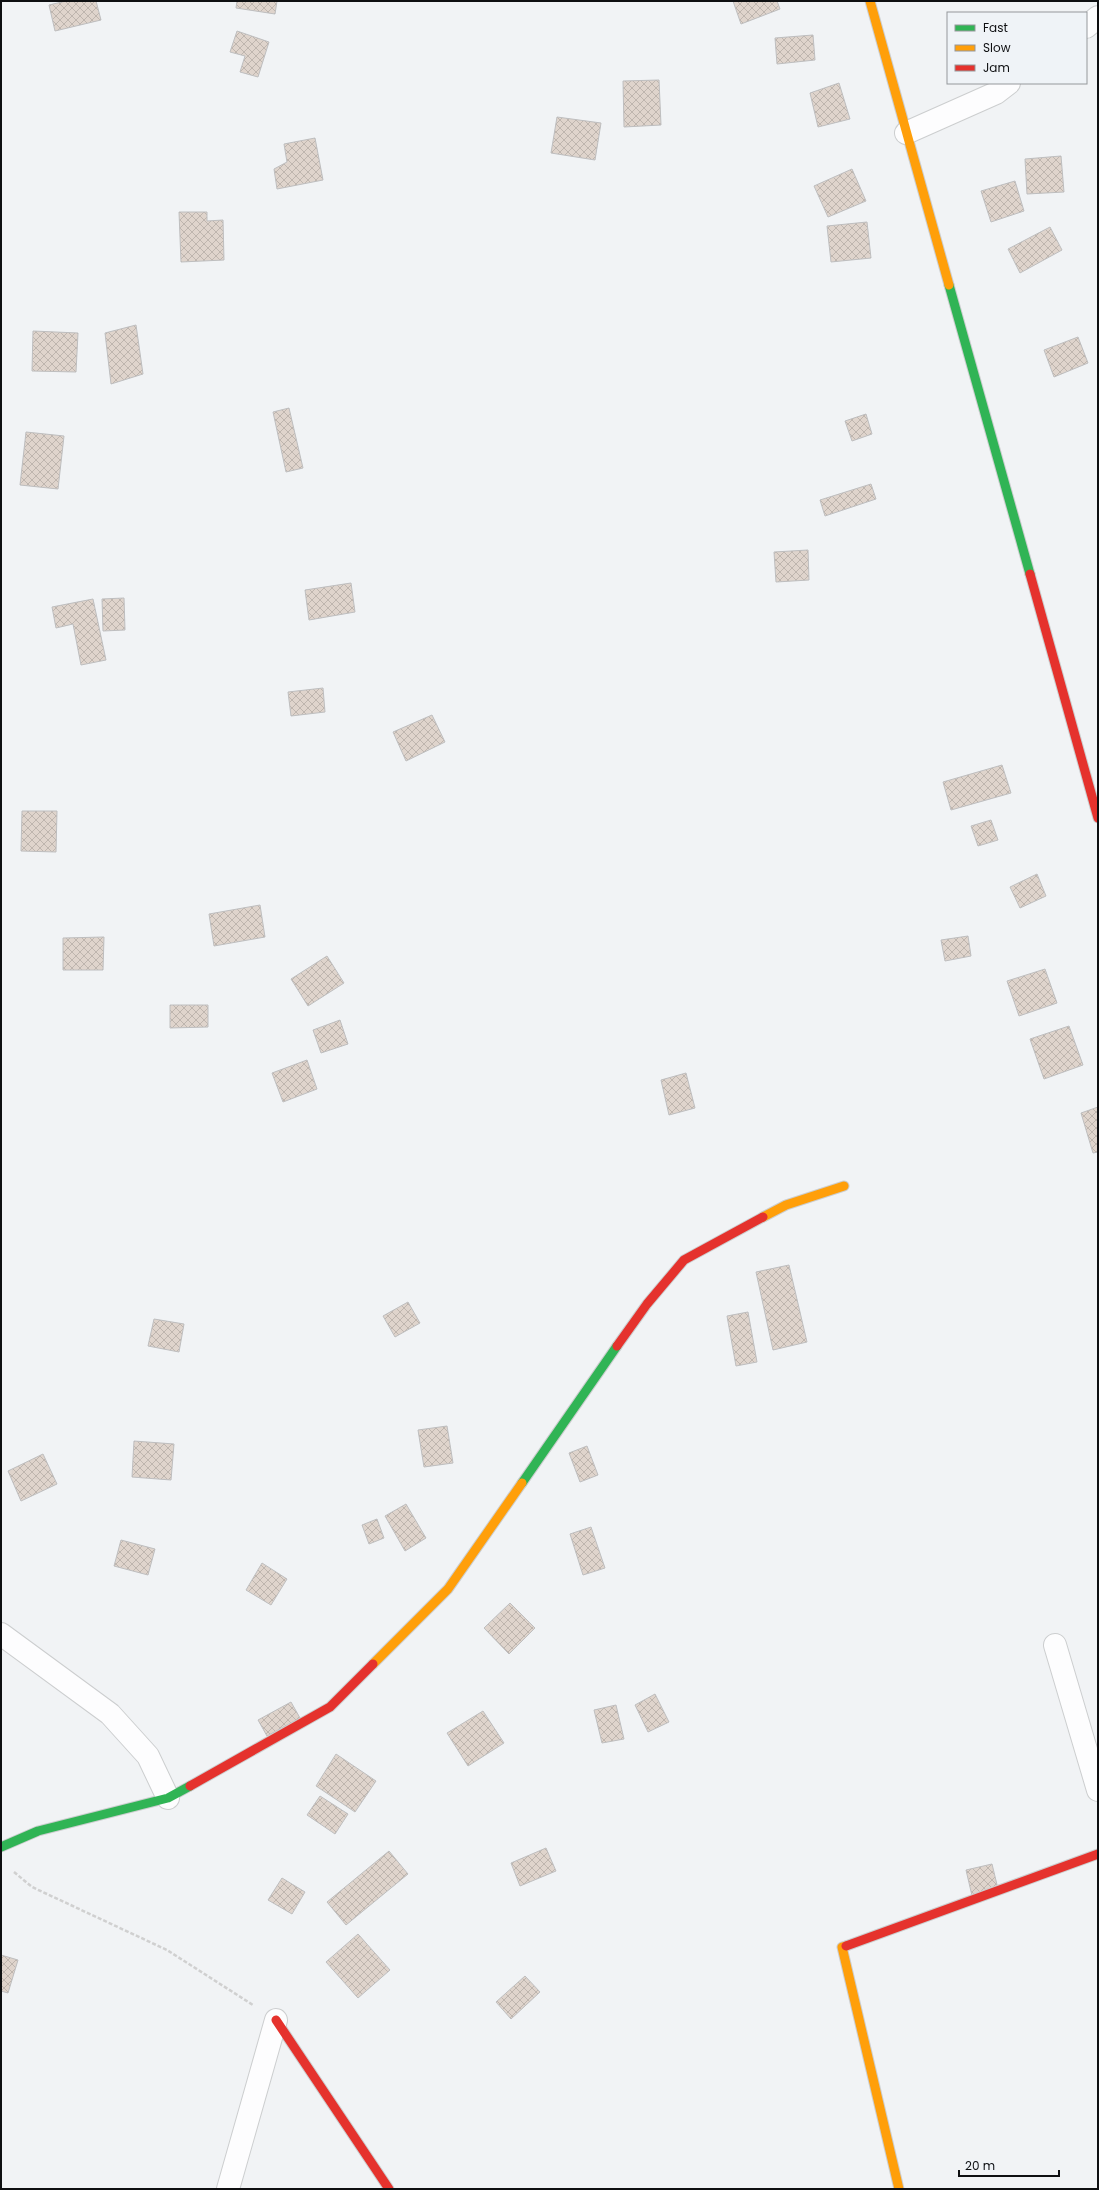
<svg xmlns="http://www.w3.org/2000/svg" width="1099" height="2190" font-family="Poppins,sans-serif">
	<defs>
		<pattern id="building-cross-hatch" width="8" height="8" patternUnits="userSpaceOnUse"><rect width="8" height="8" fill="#dfd4cc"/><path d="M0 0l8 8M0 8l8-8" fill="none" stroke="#beb5ae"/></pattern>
	</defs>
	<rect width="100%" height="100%" fill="#f1f3f5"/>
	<g fill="url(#building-cross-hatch)" stroke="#bebebf">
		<path d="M66,1H96L101,20L55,31L49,5Z"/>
		<path d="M237,1H277L275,14L236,8Z"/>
		<path d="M733,1H777L780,9L741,24Z"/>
		<path d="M237,31L269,42L258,77L240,72L245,56L230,52Z"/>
		<path d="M813,35L815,60L777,64L775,38Z"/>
		<path d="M659,80L661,125L624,127L623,81Z"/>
		<path d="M839,83L850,119L818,127L810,93Z"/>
		<path d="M557,117L601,123L595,160L551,153Z"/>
		<path d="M315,138L323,180L277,189L274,169L287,162L284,144Z"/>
		<path d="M1061,156L1064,192L1027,194L1025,159Z"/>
		<path d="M852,169L866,201L828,217L814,186Z"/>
		<path d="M1015,181L1024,211L991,222L981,191Z"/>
		<path d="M179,212H207V221L223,220L224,260L181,262Z"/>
		<path d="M867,222L871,258L831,262L827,226Z"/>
		<path d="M1050,227L1062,250L1020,273L1008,249Z"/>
		<path d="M136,325L143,374L111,384L105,333Z"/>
		<path d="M33,331L78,333L76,372L32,371Z"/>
		<path d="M1078,337L1088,363L1054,377L1044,350Z"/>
		<path d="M289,408L303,468L286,472L273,412Z"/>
		<path d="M866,414L872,434L852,441L845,421Z"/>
		<path d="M26,432L64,436L58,489L20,485Z"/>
		<path d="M871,484L876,499L825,516L820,500Z"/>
		<path d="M808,550L809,580L776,582L774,552Z"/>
		<path d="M351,583L355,612L309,620L305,590Z"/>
		<path d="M124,598L125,630L103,631L102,599Z"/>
		<path d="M93,599L106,660L81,665L73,624L56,628L52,607Z"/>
		<path d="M323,688L325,712L291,716L288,692Z"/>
		<path d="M432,715L445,742L406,761L393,732Z"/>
		<path d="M1002,765L1011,793L951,810L943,782Z"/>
		<path d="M22,811H57L56,852L21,851Z"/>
		<path d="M991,820L998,840L978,846L971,826Z"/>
		<path d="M1037,874L1046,896L1020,908L1010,887Z"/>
		<path d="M260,905L265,937L214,946L209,914Z"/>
		<path d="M968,936L971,956L945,961L941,940Z"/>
		<path d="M104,937L103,970H63V938Z"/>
		<path d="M327,956L344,983L308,1006L291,979Z"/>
		<path d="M1045,969L1057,1003L1019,1016L1007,981Z"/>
		<path d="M170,1005H208V1027L170,1028Z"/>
		<path d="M340,1020L348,1044L321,1053L313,1030Z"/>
		<path d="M1069,1026L1083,1065L1044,1079L1030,1039Z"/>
		<path d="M307,1060L317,1089L283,1102L272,1073Z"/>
		<path d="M686,1073L695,1108L669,1115L661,1080Z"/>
		<path d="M1098,1107V1152L1093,1153L1081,1113Z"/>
		<path d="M789,1265L807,1342L773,1350L756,1272Z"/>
		<path d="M408,1302L420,1323L395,1337L383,1316Z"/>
		<path d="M748,1312L757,1362L736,1366L727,1316Z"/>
		<path d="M154,1319L184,1324L179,1352L148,1346Z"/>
		<path d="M447,1426L453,1463L424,1467L418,1430Z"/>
		<path d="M134,1441L174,1444L171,1480L132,1477Z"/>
		<path d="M587,1446L598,1475L580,1482L569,1453Z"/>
		<path d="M43,1454L57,1484L21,1501L8,1471Z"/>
		<path d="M406,1504L426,1538L405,1551L385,1516Z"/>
		<path d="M377,1519L384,1538L369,1544L362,1525Z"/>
		<path d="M591,1527L605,1568L583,1575L570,1534Z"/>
		<path d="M121,1540L155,1549L148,1575L114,1566Z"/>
		<path d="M262,1563L287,1579L271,1605L246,1590Z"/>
		<path d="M510,1603L535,1628L509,1654L484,1628Z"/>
		<path d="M655,1694L669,1722L648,1732L635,1705Z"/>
		<path d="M291,1702L300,1718L267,1736L258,1720Z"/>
		<path d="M616,1705L624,1739L602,1743L594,1710Z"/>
		<path d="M483,1711L504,1743L468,1766L447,1733Z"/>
		<path d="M336,1754L376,1781L355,1812L316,1786Z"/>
		<path d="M320,1796L348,1814L335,1834L307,1815Z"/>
		<path d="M546,1848L556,1871L520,1886L511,1863Z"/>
		<path d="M389,1851L408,1874L346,1925L327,1902Z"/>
		<path d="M992,1864L999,1893L973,1900L966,1870Z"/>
		<path d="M282,1878L305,1892L292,1914L268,1900Z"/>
		<path d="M358,1934L390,1970L358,1998L326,1962Z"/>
		<path d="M1,1955L18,1960L8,1993L1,1991Z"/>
		<path d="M525,1976L540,1992L511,2019L496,2002Z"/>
	</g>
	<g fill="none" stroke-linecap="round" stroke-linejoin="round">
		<defs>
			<g id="street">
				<path d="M1086,27L1098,17"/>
				<path d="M906,133L996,93L1009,83"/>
				<path d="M1,1634L110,1714L148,1756L168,1798"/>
				<path d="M1055,1645L1098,1790"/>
				<path d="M228,2189L276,2020"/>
			</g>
			<g id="fast">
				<path d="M949,285L1030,574"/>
				<path d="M522,1483L617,1346"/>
				<path d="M1,1847L38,1831L168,1798L190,1786"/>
			</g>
			<g id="slow">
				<path d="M870,1L949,285"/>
				<path d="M763,1217L786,1205L844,1186"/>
				<path d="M373,1664L448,1589L522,1483"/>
				<path d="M846,1946L842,1947L899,2189"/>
			</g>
			<g id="jam">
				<path d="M1030,574L1098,818"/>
				<path d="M617,1346L647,1304L684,1260L763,1217"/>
				<path d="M190,1786L330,1707L373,1664"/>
				<path d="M846,1946L1098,1854"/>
				<path d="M276,2020L389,2189"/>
			</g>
		</defs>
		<use href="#street" stroke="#cccecf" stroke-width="24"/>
		<use href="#fast" stroke="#cccecf" stroke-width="11"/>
		<use href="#slow" stroke="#cccecf" stroke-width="11"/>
		<use href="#jam" stroke="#cccecf" stroke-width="11"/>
		<path stroke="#d0d0d0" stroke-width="2.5" stroke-dasharray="4 2" stroke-linecap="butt" d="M14,1872L32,1887L167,1950L253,2005"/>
		<use href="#street" stroke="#fdfdfe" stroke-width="22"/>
		<use href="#fast" stroke="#30b455" stroke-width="9"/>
		<use href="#slow" stroke="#ff9f0a" stroke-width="9"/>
		<use href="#jam" stroke="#e5322d" stroke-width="9"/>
	</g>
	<rect width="1099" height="2190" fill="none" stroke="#0e0f11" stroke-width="4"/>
	<rect x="947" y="12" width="140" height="72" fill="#eff3f7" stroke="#95989b"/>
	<rect x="955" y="25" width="20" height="6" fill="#30b455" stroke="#95989b"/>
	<text x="983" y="32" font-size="12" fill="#0e0f11">Fast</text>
	<rect x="955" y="45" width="20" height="6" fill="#ff9f0a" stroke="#95989b"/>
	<text x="983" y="52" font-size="12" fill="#0e0f11">Slow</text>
	<rect x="955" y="65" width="20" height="6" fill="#e5322d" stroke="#95989b"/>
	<text x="983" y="72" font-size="12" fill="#0e0f11">Jam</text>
	<path d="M959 2170v6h100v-6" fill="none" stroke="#0e0f11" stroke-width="2"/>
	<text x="965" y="2170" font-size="12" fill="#0e0f11" stroke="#eff3f7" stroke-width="3" paint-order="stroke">20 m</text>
</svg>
